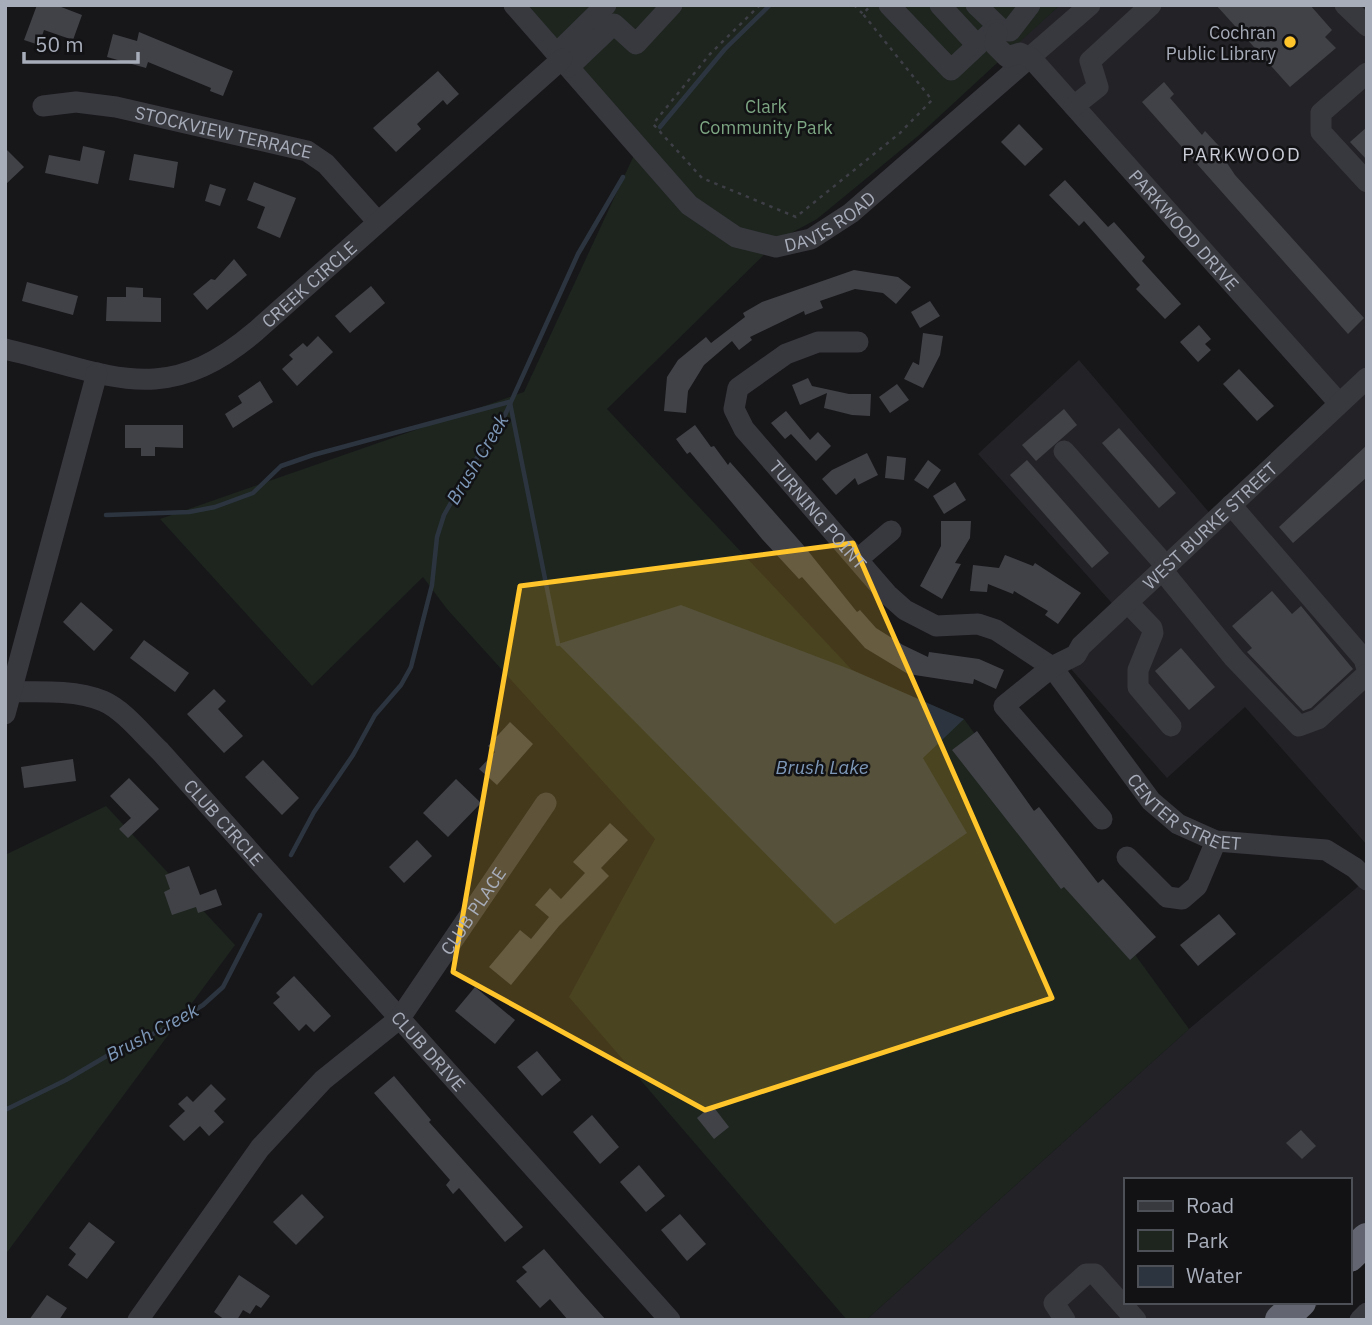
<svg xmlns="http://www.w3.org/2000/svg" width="1372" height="1325" font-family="'IBM Plex Sans',sans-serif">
	<rect width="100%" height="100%" fill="#17171a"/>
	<g fill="#232327">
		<path d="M1060,5H1367V845L1245,707L1167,778L1064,661L1119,611L978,454L1079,360L1213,517L1342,400L1017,43Z"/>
		<path d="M1367,879V1259L1349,1275V1180H1125V1302H1321L1302,1320H866L1189,1029Z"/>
	</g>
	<g fill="#1d251e">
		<path d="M504,5H1060L918,136L817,219L780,239L607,409L852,670L964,719L1189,1029L866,1320H847L569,997L655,839L447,609L423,577L312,686L160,519L524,392L635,153L689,205Z"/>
		<path d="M106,806L235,945L5,1255V855Z"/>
	</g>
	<path fill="#2c353f" d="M681,605L852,670L964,719L923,758L967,833L835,924L558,644Z"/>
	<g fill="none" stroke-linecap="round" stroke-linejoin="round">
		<g stroke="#2c353f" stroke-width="4.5">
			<path d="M660,127L725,49L770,5"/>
			<path d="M510,403L558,644"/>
			<path d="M106,515L189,512L215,507L253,493L281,466L313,455L509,402"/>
			<path d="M291,855L314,812L353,755L375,715L401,685L411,667L432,585L437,537L444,515L474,462L500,426L578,254L623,177"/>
			<path d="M5,1110L66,1080L117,1050L166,1028L203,1005L223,987L260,915"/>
		</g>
	</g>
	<g fill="#414247">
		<path d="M37,5H56L82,15L73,40L44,30L39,45L24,40Z"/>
		<path d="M1216,5H1310L1332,30L1325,37L1336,48L1290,87Z"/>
		<path d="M139,32L233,71L223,96L210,91L211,88L148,62L146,68L107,57L113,34L137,41Z"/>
		<path d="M438,71L459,94L447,105L443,100L417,124L421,129L396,152L373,128Z"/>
		<path d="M1164,82L1174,94L1170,98L1202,135L1205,131L1231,159L1227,163L1235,175L1364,318L1348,334L1142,102Z"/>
		<path d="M1019,124L1043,149L1025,166L1001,142Z"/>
		<path d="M1367,127V160L1350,142Z"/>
		<path d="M83,146L105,151L98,184L45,173L49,155L80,161Z"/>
		<path d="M5,148L24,167L5,185Z"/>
		<path d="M134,154L178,162L174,188L129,180Z"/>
		<path d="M1065,180L1108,227L1114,222L1145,257L1142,261L1181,304L1165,319L1136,289L1140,285L1084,221L1079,226L1049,195Z"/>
		<path d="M254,182L296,198L280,238L257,228L265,207L247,200Z"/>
		<path d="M210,184L226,189L220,206L205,201Z"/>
		<path d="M234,259L247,275L207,310L193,294L211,279L215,280Z"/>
		<path d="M854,270L898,277L911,287L896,304L883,293L855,289L820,301L823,308L805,315L804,311L750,337L752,340L739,350L732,341L704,365L688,391L686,413L664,411L667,377L678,360L706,337L711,343L745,317L743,313L762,302Z"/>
		<path d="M27,282L78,296L73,315L22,301Z"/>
		<path d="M371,286L385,303L350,333L335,316Z"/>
		<path d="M126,287L143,288V297L161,298V322L106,321L107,297H126Z"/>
		<path d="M930,301L940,316L920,328L911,312Z"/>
		<path d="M1199,325L1211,339L1205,344L1211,350L1198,362L1180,342Z"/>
		<path d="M923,333L943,336L940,355L923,388L904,379L913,362L919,365Z"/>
		<path d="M318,336L333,352L297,386L282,369L293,359L289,355L303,343L307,347Z"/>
		<path d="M1239,369L1274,406L1257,421L1223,384Z"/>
		<path d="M808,378L812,386L849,394H871L870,416L852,415L824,408L827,393L800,405L792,385Z"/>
		<path d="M260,381L273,402L233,428L225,414L242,403L238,396Z"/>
		<path d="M897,384L909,400L890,413L879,397Z"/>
		<path d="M1064,409L1077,425L1036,461L1022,445Z"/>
		<path d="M786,411L810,440L818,432L831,446L816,461L791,434L785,439L771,423Z"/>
		<path d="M125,425H183V448L155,447V456H141V448H125Z"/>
		<path d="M695,425L711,447L714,446L728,465L730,462L804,546L857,612L860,610L876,628L903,645L928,657L929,652L979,659L1004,670L996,689L974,679L973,684L908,674L865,648L802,577L799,579L762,539L690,452L687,454L676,439Z"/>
		<path d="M1119,428L1176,493L1159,508L1102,443Z"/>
		<path d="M1367,445V477L1293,543L1279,527Z"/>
		<path d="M867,453L878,475L858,485L855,478L836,495L822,479L832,470Z"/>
		<path d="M887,456L906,458L904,480L885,478Z"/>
		<path d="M928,460L941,470L928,489L914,480Z"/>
		<path d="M1027,460L1109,553L1092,568L1010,475Z"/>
		<path d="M955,482L966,500L944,514L933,496Z"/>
		<path d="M941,521H971L970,538L955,563L961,564L942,599L920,586L941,546Z"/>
		<path d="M1005,555L1033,566L1035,563L1081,593L1058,624L1045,615L1048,611L1014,591L1013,594L988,584L987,592L970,591L973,565L999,568Z"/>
		<path d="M1272,591L1292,614L1301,606L1353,669L1311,708L1303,711L1247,652L1252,648L1232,626Z"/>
		<path d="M81,602L113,630L94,651L63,622Z"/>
		<path d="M144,640L189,673L175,692L130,658Z"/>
		<path d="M1181,648L1215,687L1189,710L1155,671Z"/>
		<path d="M214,689L226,701L218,709L243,736L224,753L187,714Z"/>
		<path d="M510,722L533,744L497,785L479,769L495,752L488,746Z"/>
		<path d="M977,731L1034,811L1039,807L1098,883L1103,879L1156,937L1130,960L1064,887L1061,889L952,750Z"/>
		<path d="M73,759L76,781L24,788L21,767Z"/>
		<path d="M263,760L299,798L282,815L245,777Z"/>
		<path d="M129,778L159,809L128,838L119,829L131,818L110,796Z"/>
		<path d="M456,779L481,803L448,837L423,813Z"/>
		<path d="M610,823L628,840L601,868L609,876L559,926L511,985L489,967L520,930L531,939L549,917L535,905L550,888L561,899L585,873L573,862Z"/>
		<path d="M417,840L432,856L404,883L389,867Z"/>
		<path d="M189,866L200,895L216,889L222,905L198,913L196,907L172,915L164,892L170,889L165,875Z"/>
		<path d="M1219,914L1236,934L1198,966L1180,945Z"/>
		<path d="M294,976L331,1016L314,1032L306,1024L299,1031L273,1003L280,997L276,993Z"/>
		<path d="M475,987L515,1020L495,1044L455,1011Z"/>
		<path d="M537,1051L561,1080L542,1096L517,1067Z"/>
		<path d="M394,1076L431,1120L429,1122L523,1227L505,1242L459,1188L453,1194L446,1185L450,1180L374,1093Z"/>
		<path d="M211,1084L226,1099L214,1111L224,1122L209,1136L200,1126L184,1141L169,1126L185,1111L178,1104L187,1096L193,1102Z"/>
		<path d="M712,1105L729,1127L714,1139L697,1118Z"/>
		<path d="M592,1115L619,1147L600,1164L573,1132Z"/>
		<path d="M1301,1130L1316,1146L1302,1159L1286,1143Z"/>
		<path d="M639,1165L665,1196L646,1212L620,1182Z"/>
		<path d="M302,1194L324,1217L296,1245L273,1222Z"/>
		<path d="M680,1214L706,1244L687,1261L661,1230Z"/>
		<path d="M89,1222L115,1242L87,1279L68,1265L76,1254L69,1248Z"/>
		<path d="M544,1249L581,1292L606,1320H568L550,1299L540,1308L516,1281L527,1272L522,1267Z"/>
		<path d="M239,1275L270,1296L261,1308L256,1305L250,1314L243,1310L237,1320H225L214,1312Z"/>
		<path d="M47,1295L67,1308L59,1320H29Z"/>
	</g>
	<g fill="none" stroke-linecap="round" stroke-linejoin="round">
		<g stroke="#3e3f46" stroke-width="2.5" stroke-dasharray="3.5 5" stroke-linecap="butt">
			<path d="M760,5L710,54L653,124L702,178L796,217L900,133L932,100L863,14L871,5"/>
			<path d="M822,5H854"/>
			<path d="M854,5L863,14"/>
		</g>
		<g stroke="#38383f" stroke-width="21">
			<path id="s1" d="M514,5L689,205L736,237L776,247L811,239L851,213L1090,5"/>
			<path d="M889,5L951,70L998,26L976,5"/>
			<path d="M940,5L977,45"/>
			<path d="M1345,5L1367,26"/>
			<path d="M994,30L1010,31L1030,5"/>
			<path id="s2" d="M997,33L995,45L1007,57L1020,53L1031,58L1339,403"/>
			<path d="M557,53L606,5"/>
			<path d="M569,67L614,24L636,44L672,5"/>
			<path d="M1367,73L1321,113V132L1367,182"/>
			<path id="s3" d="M43,106L76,102L116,107L307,151L326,164L377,221"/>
			<path d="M1074,106L1098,87L1090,61L1151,5"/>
			<path id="s4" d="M858,342H818L786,354L738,388L734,409L744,429L887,594L905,610L936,626L978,624L996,630L1052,667L1151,801L1178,824L1216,841L1326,850L1355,868L1367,880"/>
			<path id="s5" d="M5,349C111,374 163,410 256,331L562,59"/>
			<path d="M1064,451L1166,566"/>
			<path d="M1231,505L1364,659L1367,669"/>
			<path d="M858,559L891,531"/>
			<path d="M1162,570L1234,658L1299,726L1318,719L1367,674"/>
			<path d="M1128,603L1152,628L1153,633L1138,670V687L1171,726"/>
			<path id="s6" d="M5,692C36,692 74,689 103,701C124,710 143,735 160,751L670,1320"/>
			<path d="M5,714L97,373"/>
			<path id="s7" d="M1102,819L1004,706L1052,667L1076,655L1081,646L1367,378"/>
			<path d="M1127,857L1167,897L1182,899L1197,886L1216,841"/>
			<path id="s8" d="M138,1320L260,1148L323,1080L400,1018L546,803"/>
			<path d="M1065,1320L1054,1303L1086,1274H1095L1136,1320"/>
			<path d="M1360,1320L1367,1313"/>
		</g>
		<g stroke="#636670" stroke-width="32">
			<path d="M1349,1256L1367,1239"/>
			<path d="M1281,1320L1300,1302"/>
		</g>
	</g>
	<path fill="#ffc52a" fill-opacity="0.2" stroke="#ffc52a" stroke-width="5" stroke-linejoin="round" d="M853,543L1052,998L705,1110L453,972L520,586Z"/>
	<circle fill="#ffc52a" stroke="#121215" stroke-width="2.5" cx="1290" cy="42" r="7"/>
	<g text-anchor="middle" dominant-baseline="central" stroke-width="5" stroke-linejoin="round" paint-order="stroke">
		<g font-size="18" fill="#a8adba" stroke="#121215" text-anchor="end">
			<text x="1276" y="32">Cochran<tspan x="1276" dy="21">Public Library</tspan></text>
		</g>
		<g font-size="18" fill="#7ea783" stroke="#121215">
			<text x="766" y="106">Clark<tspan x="766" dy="21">Community Park</tspan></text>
		</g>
		<g font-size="18" fill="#a8adba" stroke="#121215">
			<text stroke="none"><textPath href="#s3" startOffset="184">STOCKVIEW TERRACE</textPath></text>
			<text stroke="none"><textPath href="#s1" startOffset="424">DAVIS ROAD</textPath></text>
			<text stroke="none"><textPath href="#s2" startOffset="285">PARKWOOD DRIVE</textPath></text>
			<text stroke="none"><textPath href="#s5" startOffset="338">CREEK CIRCLE</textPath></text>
			<text stroke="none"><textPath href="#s4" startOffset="290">TURNING POINT</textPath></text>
			<text stroke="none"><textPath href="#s7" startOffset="425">WEST BURKE STREET</textPath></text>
			<text stroke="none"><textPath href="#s4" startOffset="784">CENTER STREET</textPath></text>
			<text stroke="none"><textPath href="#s6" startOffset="271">CLUB CIRCLE</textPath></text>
			<text stroke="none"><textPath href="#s8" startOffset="532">CLUB PLACE</textPath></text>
			<text stroke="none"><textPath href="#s6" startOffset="578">CLUB DRIVE</textPath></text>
		</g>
		<g font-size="19" letter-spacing="2" fill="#caccd6" stroke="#121215">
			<text x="1242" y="154">PARKWOOD</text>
		</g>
		<g font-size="19" font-style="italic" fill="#7d98b8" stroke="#121215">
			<text transform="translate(477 459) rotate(-59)">Brush Creek</text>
			<text x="822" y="767">Brush Lake</text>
			<text transform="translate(152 1032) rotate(-28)">Brush Creek</text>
		</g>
	</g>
	<rect width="1372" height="1325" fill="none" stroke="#a8adba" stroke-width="14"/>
	<rect x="1124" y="1178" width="228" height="126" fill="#121215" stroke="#4e5057" stroke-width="2"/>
	<rect x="1138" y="1201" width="35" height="10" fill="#38383f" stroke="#4e5057" stroke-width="2"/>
	<text x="1186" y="1213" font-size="21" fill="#a8adba">Road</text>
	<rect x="1138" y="1230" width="35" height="21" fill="#1d251e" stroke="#4e5057" stroke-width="2"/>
	<text x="1186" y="1248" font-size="21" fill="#a8adba">Park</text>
	<rect x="1138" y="1266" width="35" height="21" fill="#2c353f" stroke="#4e5057" stroke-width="2"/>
	<text x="1186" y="1283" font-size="21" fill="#a8adba">Water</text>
	<path d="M24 52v10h114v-10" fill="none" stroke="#a8adba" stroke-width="3.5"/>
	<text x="35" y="52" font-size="21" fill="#a8adba" stroke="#121215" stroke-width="5" paint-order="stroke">50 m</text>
</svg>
